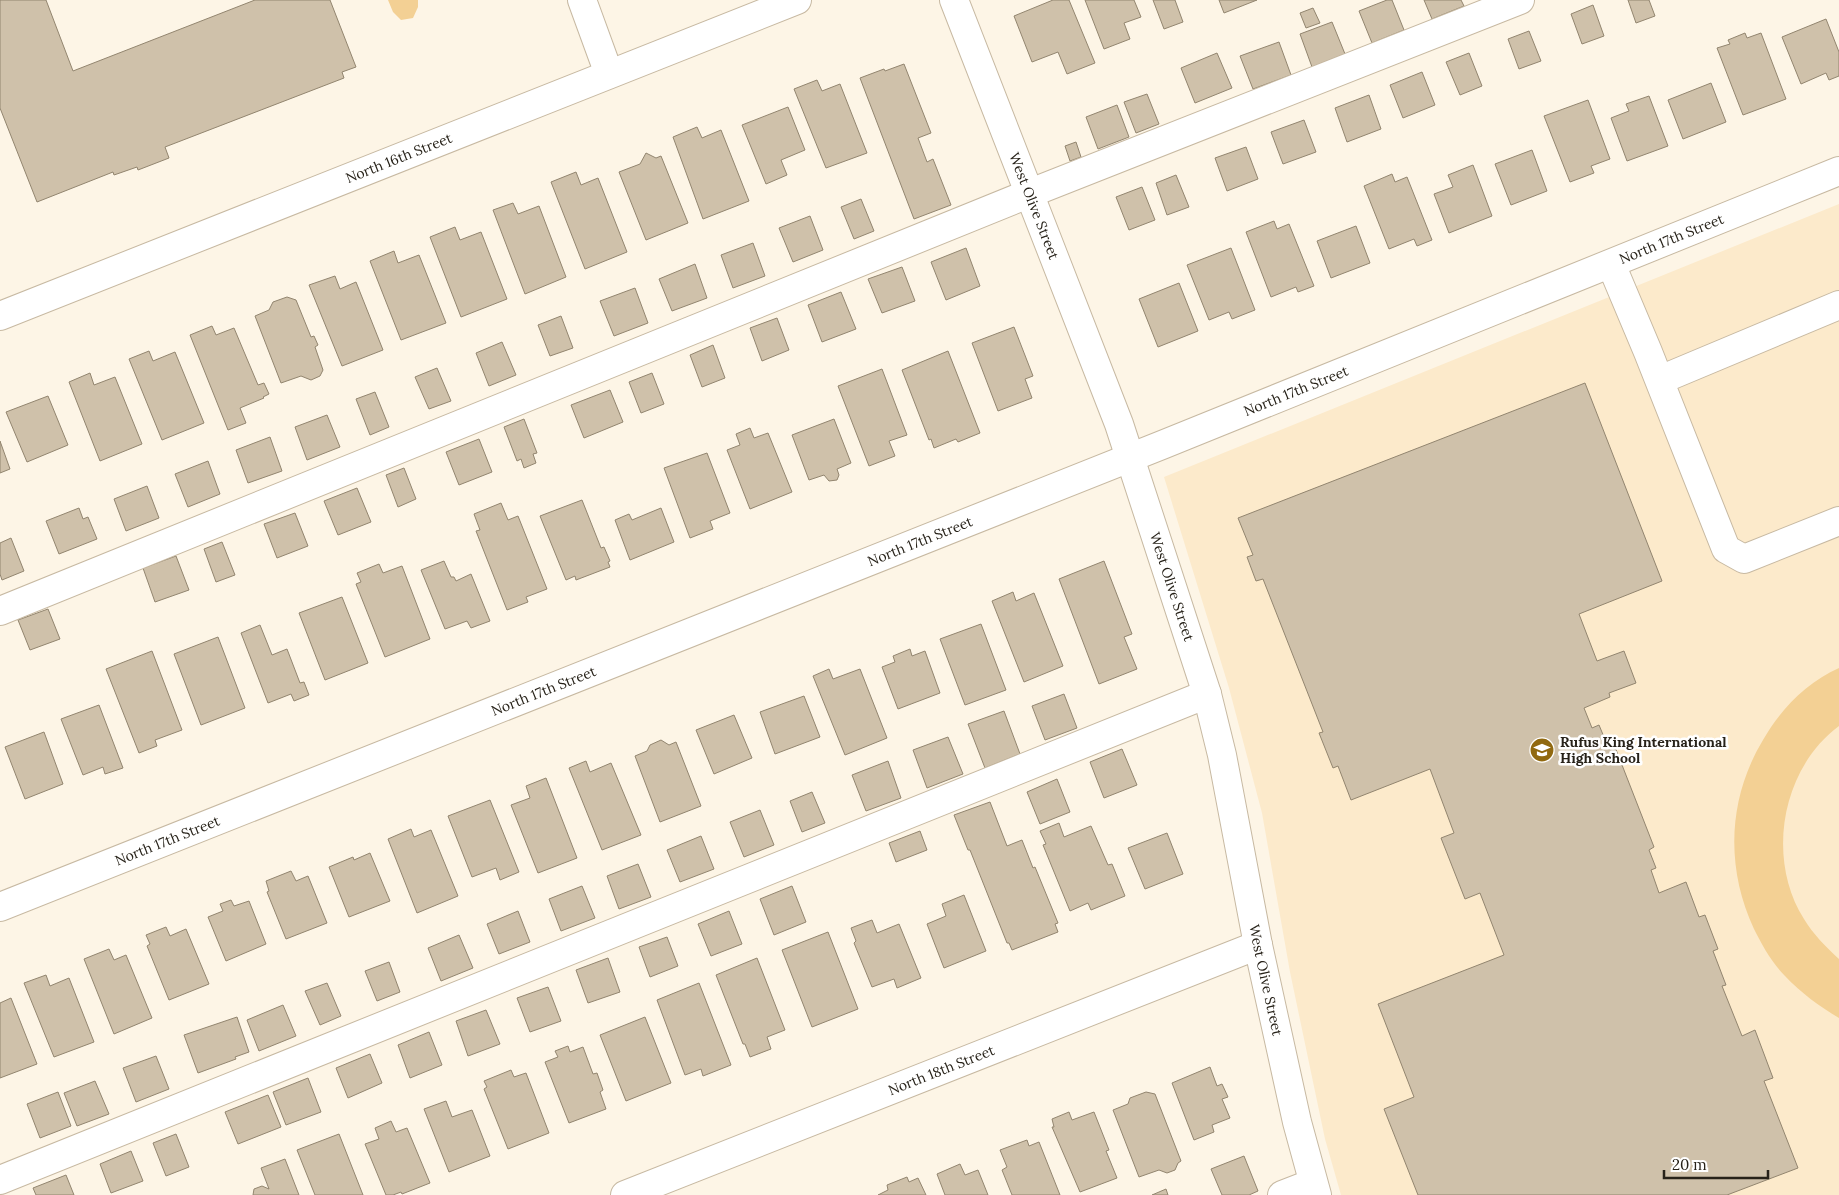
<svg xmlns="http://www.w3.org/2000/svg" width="1839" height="1195" font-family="Lora,serif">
	<rect width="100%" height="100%" fill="#fdf5e6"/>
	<path fill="#fceacb" d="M1839,204V1195H1341L1325,1139L1290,972L1262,813L1229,688L1164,477Z"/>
	<g fill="#f3d094">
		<path d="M388,0H418V7L413,18L401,20L393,12Z"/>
		<path d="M1839,668V726C1781,769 1766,859 1804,919C1813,934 1826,947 1839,959V1018C1819,1006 1801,993 1785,976C1772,963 1762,945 1754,929C1725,867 1728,798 1763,740C1780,710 1807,682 1839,668Z"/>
	</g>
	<g fill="#cfc1aa" stroke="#92856f">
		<path d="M0,0H46L73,71L255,0H330L356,67L342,72L344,78L165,147L169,158L138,170L137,167L114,175L113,172L37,202L0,108Z"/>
		<path d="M1053,0H1069L1095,63L1067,74L1058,52L1032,62L1014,16Z"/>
		<path d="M1085,0H1134L1141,17L1124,23L1130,39L1104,49Z"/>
		<path d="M1153,0H1175L1183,22L1164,29Z"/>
		<path d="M1219,0H1257L1224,13Z"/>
		<path d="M1387,0H1392L1404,30L1372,43L1359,11Z"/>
		<path d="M1424,0H1461L1464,6L1432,19Z"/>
		<path d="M1628,0H1649L1655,16L1636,23Z"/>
		<path d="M1593,5L1604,36L1582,44L1571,14Z"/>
		<path d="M1313,8L1320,23L1306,28L1300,13Z"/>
		<path d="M1826,19L1839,52V76L1829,80L1826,73L1801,84L1782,37Z"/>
		<path d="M1332,22L1345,54L1312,67L1300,34Z"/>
		<path d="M1529,31L1541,61L1519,69L1508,39Z"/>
		<path d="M1745,33L1747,38L1761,33L1786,99L1743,115L1717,48L1730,44L1728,40Z"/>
		<path d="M1279,42L1291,75L1253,89L1240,56Z"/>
		<path d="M1217,53L1232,88L1195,103L1181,68Z"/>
		<path d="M1469,53L1482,86L1460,95L1446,62Z"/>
		<path d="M904,64L931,133L918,138L927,162L933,159L951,205L914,219L860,78L884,69L885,71Z"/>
		<path d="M1422,72L1435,105L1403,118L1390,85Z"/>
		<path d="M817,80L822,91L840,84L867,153L826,168L794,89Z"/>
		<path d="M1711,83L1726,122L1683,139L1668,100Z"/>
		<path d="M1147,94L1159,124L1136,133L1124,102Z"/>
		<path d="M1369,95L1381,129L1347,142L1335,108Z"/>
		<path d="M1649,96L1668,146L1627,161L1611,118L1629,111L1626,104Z"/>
		<path d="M1588,100L1610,159L1591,166L1594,173L1570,182L1544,116Z"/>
		<path d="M1117,105L1129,137L1098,149L1086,117Z"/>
		<path d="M788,107L805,150L781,160L787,175L766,184L742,125Z"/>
		<path d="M1304,120L1316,152L1283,164L1271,132Z"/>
		<path d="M697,127L702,138L721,130L749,201L703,219L673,137Z"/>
		<path d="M1076,142L1081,157L1070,161L1065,146Z"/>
		<path d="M1246,147L1258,179L1227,191L1215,158Z"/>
		<path d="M1532,150L1547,191L1511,205L1495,164Z"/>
		<path d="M646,153L656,158L661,156L688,223L646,240L619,172L640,164Z"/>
		<path d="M1473,165L1492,216L1449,233L1434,194L1453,187L1448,175Z"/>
		<path d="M576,172L581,185L598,178L627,252L585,269L551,182Z"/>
		<path d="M1392,174L1395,182L1407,177L1432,240L1417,246L1414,239L1389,249L1364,186Z"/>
		<path d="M1176,175L1189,207L1167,215L1156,183Z"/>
		<path d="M1142,187L1155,220L1129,230L1116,197Z"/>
		<path d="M861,199L874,231L854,239L841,207Z"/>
		<path d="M513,203L518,214L539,206L566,277L525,294L493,210Z"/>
		<path d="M810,216L823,250L793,262L779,228Z"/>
		<path d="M1274,221L1277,229L1289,224L1314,286L1298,292L1296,287L1271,297L1246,232Z"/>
		<path d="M1356,226L1370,263L1331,278L1317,241Z"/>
		<path d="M455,227L460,240L481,232L507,299L461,317L430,237Z"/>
		<path d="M753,243L765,276L733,288L721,255Z"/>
		<path d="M966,248L980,286L946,300L931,262Z"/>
		<path d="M1231,248L1255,310L1232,319L1229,312L1209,320L1187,265Z"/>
		<path d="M394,251L398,263L419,255L446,323L401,340L370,261Z"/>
		<path d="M695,264L707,298L672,311L659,279Z"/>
		<path d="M902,267L915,301L882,313L868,279Z"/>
		<path d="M335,276L340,289L356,282L383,350L342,366L309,285Z"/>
		<path d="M1179,283L1198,331L1158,347L1139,299Z"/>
		<path d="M635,288L648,323L614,336L600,301Z"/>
		<path d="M841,292L856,329L822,342L808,305Z"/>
		<path d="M287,297L296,300L311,337L314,336L318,345L315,347L323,370L320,376L311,380L301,376L281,383L255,316L269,310L273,302Z"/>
		<path d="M561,316L573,348L550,356L538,325Z"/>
		<path d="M777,318L789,350L762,361L750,328Z"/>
		<path d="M212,326L216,335L234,328L258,385L264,383L269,394L263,397L264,398L240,408L246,423L228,430L190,335Z"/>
		<path d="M1014,327L1033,376L1025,379L1032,398L998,411L972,343Z"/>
		<path d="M502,342L516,375L489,386L476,353Z"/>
		<path d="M713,345L725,378L702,387L690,355Z"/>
		<path d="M149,351L153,361L175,352L204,423L162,440L129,359Z"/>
		<path d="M948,351L980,433L958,442L956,439L934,448L931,439L929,440L902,370Z"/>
		<path d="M437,368L451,401L429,409L415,377Z"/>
		<path d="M882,369L907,435L889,441L895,456L869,466L838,386Z"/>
		<path d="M90,373L94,385L115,377L142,444L100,461L69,382Z"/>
		<path d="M652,373L664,404L641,413L629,382Z"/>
		<path d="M1585,383L1662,581L1579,614L1597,661L1624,651L1636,683L1609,693L1610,697L1584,708L1592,728L1599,725L1609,749L1615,747L1654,847L1649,850L1656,868L1651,870L1659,893L1686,882L1699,917L1705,915L1718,949L1713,951L1726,985L1722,986L1742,1036L1755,1030L1773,1078L1764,1081L1798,1168L1727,1195H1418L1384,1109L1414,1097L1378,1004L1504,955L1480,893L1465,899L1441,838L1454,833L1430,769L1351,800L1338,766L1333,768L1319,733L1323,732L1263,579L1256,581L1247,557L1253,555L1238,518Z"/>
		<path d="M610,390L623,422L584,438L571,405Z"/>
		<path d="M375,392L389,427L370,435L356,399Z"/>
		<path d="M48,396L68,445L27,462L6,412Z"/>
		<path d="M327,415L340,447L307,460L295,427Z"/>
		<path d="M524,419L537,453L533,454L536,463L524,468L521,459L517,461L504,427Z"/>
		<path d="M834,419L851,463L837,469L839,475L837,480L829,481L824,475L809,480L792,435Z"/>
		<path d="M750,428L754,438L768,433L792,492L750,509L727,450L740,445L736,434Z"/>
		<path d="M270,437L282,471L248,483L236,450Z"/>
		<path d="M479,439L492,472L459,485L446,452Z"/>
		<path d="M0,441L10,469L0,473Z"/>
		<path d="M707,453L730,513L710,521L713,529L690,538L664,468Z"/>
		<path d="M208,461L220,494L188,507L175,474Z"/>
		<path d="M404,468L416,499L398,507L386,475Z"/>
		<path d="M147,486L159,518L126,531L114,499Z"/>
		<path d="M357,488L371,522L338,535L324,501Z"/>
		<path d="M582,500L601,548L604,547L610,561L608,562L610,567L576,580L575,576L566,580L540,516Z"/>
		<path d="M501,503L508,520L518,516L547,589L526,597L528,602L507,610L476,531L480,530L474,514Z"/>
		<path d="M79,508L83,519L88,517L97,539L59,554L46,521Z"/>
		<path d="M661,508L674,542L630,560L615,520L629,514L632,520Z"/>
		<path d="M295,513L308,546L277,558L264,524Z"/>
		<path d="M11,538L24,571L2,580L0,574V543Z"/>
		<path d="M222,542L235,575L216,582L204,549Z"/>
		<path d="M176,556L189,590L155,602L143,568Z"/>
		<path d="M444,561L451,577H454L456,581L471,574L490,621L471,628L467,621L445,629L421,570Z"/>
		<path d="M1104,561L1132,634L1124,637L1137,669L1099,684L1059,579Z"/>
		<path d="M379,564L383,573L402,566L430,639L385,657L356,584L361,582L357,573Z"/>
		<path d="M1013,592L1016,601L1034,593L1063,666L1024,682L992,601Z"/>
		<path d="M342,597L368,663L325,680L299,613Z"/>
		<path d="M48,609L60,639L30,650L18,620Z"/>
		<path d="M981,624L1006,690L965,705L940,639Z"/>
		<path d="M260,625L272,655L287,649L300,683L304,682L309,695L294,701L291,694L268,703L241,633Z"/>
		<path d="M218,637L245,708L201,725L174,654Z"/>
		<path d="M910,649L912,656L925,651L940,693L898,709L882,667L895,662L893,656Z"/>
		<path d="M152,651L182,730L155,740L157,746L139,753L106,669Z"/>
		<path d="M829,669L833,679L860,669L887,738L845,755L813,676Z"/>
		<path d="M1064,694L1077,728L1045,740L1032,706Z"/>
		<path d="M804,696L820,737L775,754L760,712Z"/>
		<path d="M99,705L123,768L105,774L103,767L83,775L61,719Z"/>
		<path d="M1004,711L1020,754L985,768L968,724Z"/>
		<path d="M734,715L752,758L714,774L696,730Z"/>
		<path d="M44,732L63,784L25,799L5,747Z"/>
		<path d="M948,737L963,774L927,788L913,750Z"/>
		<path d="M661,740L669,745L676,742L701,806L660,822L635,756L647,751L650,745Z"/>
		<path d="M1122,749L1137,785L1104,798L1090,762Z"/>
		<path d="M586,761L590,772L611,763L641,835L602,850L569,768Z"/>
		<path d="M888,761L901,798L866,811L852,775Z"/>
		<path d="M546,778L577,858L538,873L511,805L530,798L526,786Z"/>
		<path d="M1057,779L1070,812L1040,824L1027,792Z"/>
		<path d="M812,792L825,823L802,832L790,801Z"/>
		<path d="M490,800L519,872L500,880L496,868L472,877L448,816Z"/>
		<path d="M990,802L1007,846L1022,840L1033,868L1035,867L1058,923L1055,924L1058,932L1012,950L1009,943H1007L970,850H968L954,815Z"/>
		<path d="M760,810L774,845L744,857L730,822Z"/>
		<path d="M1059,823L1064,837L1091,826L1108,865L1112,864L1125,896L1091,910L1088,903L1070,911L1043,845L1046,844L1040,831Z"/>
		<path d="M411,829L414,837L431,830L458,896L417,913L388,839Z"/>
		<path d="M920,831L927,850L896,862L889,843Z"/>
		<path d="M1167,833L1183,874L1145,889L1128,848Z"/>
		<path d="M701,836L714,869L680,882L667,850Z"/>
		<path d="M370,853L390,901L349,917L329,867L353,857L354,860Z"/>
		<path d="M638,864L651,897L619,909L607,876Z"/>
		<path d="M291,871L296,881L308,876L327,923L286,939L267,892L269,891L266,881Z"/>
		<path d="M582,886L595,918L561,931L549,899Z"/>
		<path d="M792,886L806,922L774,935L760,899Z"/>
		<path d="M964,895L986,951L944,968L927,924L946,916L942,904Z"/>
		<path d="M231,900L234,906L249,901L266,944L226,961L208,917L223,911L220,904Z"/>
		<path d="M518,911L530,942L499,954L487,924Z"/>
		<path d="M729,911L742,944L711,956L698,924Z"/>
		<path d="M872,920L877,933L899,924L921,978L897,988L894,979L872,987L854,943L856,941L851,928Z"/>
		<path d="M166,927L170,936L186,929L209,984L169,1000L147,946L150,944L146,935Z"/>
		<path d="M828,932L858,1009L812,1027L782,950Z"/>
		<path d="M459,935L473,968L441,981L428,948Z"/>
		<path d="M667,937L678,966L650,977L639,947Z"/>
		<path d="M109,949L114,960L126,955L152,1018L114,1034L84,959Z"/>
		<path d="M608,958L620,992L588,1003L576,970Z"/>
		<path d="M757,958L785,1030L767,1037L771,1049L750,1057L745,1044H743L716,975Z"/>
		<path d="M389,962L400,992L377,1001L365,971Z"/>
		<path d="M46,975L50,986L69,978L94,1042L54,1057L24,983Z"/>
		<path d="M327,983L341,1016L320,1025L305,991Z"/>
		<path d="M699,983L731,1065L703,1076L701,1069L685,1075L657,1000Z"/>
		<path d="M548,987L561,1021L530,1032L517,998Z"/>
		<path d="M11,998L37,1064L0,1078V1003Z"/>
		<path d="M283,1005L296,1036L259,1051L247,1020Z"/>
		<path d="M486,1010L500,1044L468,1056L456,1021Z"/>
		<path d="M237,1017L249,1052L235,1057L236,1059L198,1073L184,1035Z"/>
		<path d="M645,1017L671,1083L626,1101L600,1035Z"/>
		<path d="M429,1032L442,1065L410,1078L398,1045Z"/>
		<path d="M568,1046L570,1052L583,1047L593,1074L597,1073L603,1090L600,1092L606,1109L569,1123L545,1062L558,1057L555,1051Z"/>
		<path d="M370,1054L382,1083L348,1098L336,1068Z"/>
		<path d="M156,1056L169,1089L136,1102L123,1068Z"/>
		<path d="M1210,1067L1217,1086L1222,1084L1228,1097L1222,1099L1230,1118L1212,1125L1214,1132L1194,1140L1172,1083Z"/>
		<path d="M511,1070L514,1077L526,1073L549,1133L508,1149L484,1089L487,1087L484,1081Z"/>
		<path d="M308,1078L321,1112L286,1125L273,1092Z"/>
		<path d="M95,1081L109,1114L77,1126L64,1093Z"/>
		<path d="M58,1092L71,1126L40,1138L27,1104Z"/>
		<path d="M1146,1092L1155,1094L1181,1161L1178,1163L1175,1170L1167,1173L1159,1170L1139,1177L1113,1110L1128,1104L1130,1098Z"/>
		<path d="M268,1095L281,1127L238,1144L225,1112Z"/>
		<path d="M446,1101L452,1117L472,1110L490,1156L449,1172L424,1109Z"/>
		<path d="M1069,1112L1072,1120L1094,1112L1109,1150L1106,1151L1117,1178L1080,1192L1052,1127H1054L1052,1119Z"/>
		<path d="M391,1121L396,1132L407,1128L430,1183L402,1194L401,1192L393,1195H386L365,1144L379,1139L375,1128Z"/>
		<path d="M176,1134L189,1167L166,1176L153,1143Z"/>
		<path d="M339,1134L363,1195H315L297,1150Z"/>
		<path d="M1027,1140L1029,1146L1039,1142L1060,1195H1012L1002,1170L1007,1167L1000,1150Z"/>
		<path d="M131,1151L143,1181L111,1193L100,1164Z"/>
		<path d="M1244,1156L1258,1191L1249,1195H1222L1211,1169Z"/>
		<path d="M285,1159L299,1195H253L254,1189L262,1186L269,1189L261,1168Z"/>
		<path d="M960,1164L965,1175L978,1170L988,1195H945L937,1174Z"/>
		<path d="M66,1175L74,1195H36L33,1188Z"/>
		<path d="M907,1177L909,1182L918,1178L926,1195H878L888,1190L887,1185Z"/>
		<path d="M1166,1189L1168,1195H1152Z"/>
	</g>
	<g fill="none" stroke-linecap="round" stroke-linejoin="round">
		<defs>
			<g id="minor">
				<path d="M582,0L609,74"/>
				<path id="s1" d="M954,0L1119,424L1207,694L1222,755L1258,945L1297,1122L1317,1195"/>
				<path d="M1611,264L1648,352L1726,549L1744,559L1839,521"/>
				<path id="s2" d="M0,316L797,0"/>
				<path d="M1660,380L1839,305"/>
				<path d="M0,611L1028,194L1520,0"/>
				<path id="s3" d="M0,907L1162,445L1839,171"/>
				<path d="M0,1180L1207,694"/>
				<path id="s4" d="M625,1195L1258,945"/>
				<path d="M1282,1195L1313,1183"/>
			</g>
		</defs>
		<use href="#minor" stroke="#c7b9a2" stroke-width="30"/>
		<use href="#minor" stroke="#fff" stroke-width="28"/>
	</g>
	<defs>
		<symbol id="school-disc" viewBox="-11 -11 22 22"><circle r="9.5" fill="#916910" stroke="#fff"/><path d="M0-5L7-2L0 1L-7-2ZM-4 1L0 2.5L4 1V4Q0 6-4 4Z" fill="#fff"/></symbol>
	</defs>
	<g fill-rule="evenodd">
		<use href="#school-disc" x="1528" y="736" width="28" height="28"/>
	</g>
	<g text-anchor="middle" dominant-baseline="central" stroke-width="5" stroke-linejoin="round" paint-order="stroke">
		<g font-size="14" fill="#272219" stroke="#fff">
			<text stroke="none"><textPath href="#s2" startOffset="429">North 16th Street</textPath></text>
			<text stroke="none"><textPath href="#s1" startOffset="221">West Olive Street</textPath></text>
			<text stroke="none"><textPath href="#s3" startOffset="1800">North 17th Street</textPath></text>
			<text stroke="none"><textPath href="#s3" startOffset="1395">North 17th Street</textPath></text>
			<text stroke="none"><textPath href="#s3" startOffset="990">North 17th Street</textPath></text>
			<text stroke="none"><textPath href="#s1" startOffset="626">West Olive Street</textPath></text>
			<text stroke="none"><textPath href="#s3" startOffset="585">North 17th Street</textPath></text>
			<text stroke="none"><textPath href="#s3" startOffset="180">North 17th Street</textPath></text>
			<text stroke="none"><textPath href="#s1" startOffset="1031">West Olive Street</textPath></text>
			<text stroke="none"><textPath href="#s4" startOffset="340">North 18th Street</textPath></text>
		</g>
		<g font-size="14" font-weight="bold" fill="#272219" stroke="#fff" text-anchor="start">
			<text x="1560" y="742">Rufus King International<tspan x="1560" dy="16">High School</tspan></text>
		</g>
	</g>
	<path d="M1664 1170v8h104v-8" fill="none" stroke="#272219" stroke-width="2.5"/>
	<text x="1672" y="1170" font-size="15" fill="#272219" stroke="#ffffff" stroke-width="4" paint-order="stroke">20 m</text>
</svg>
